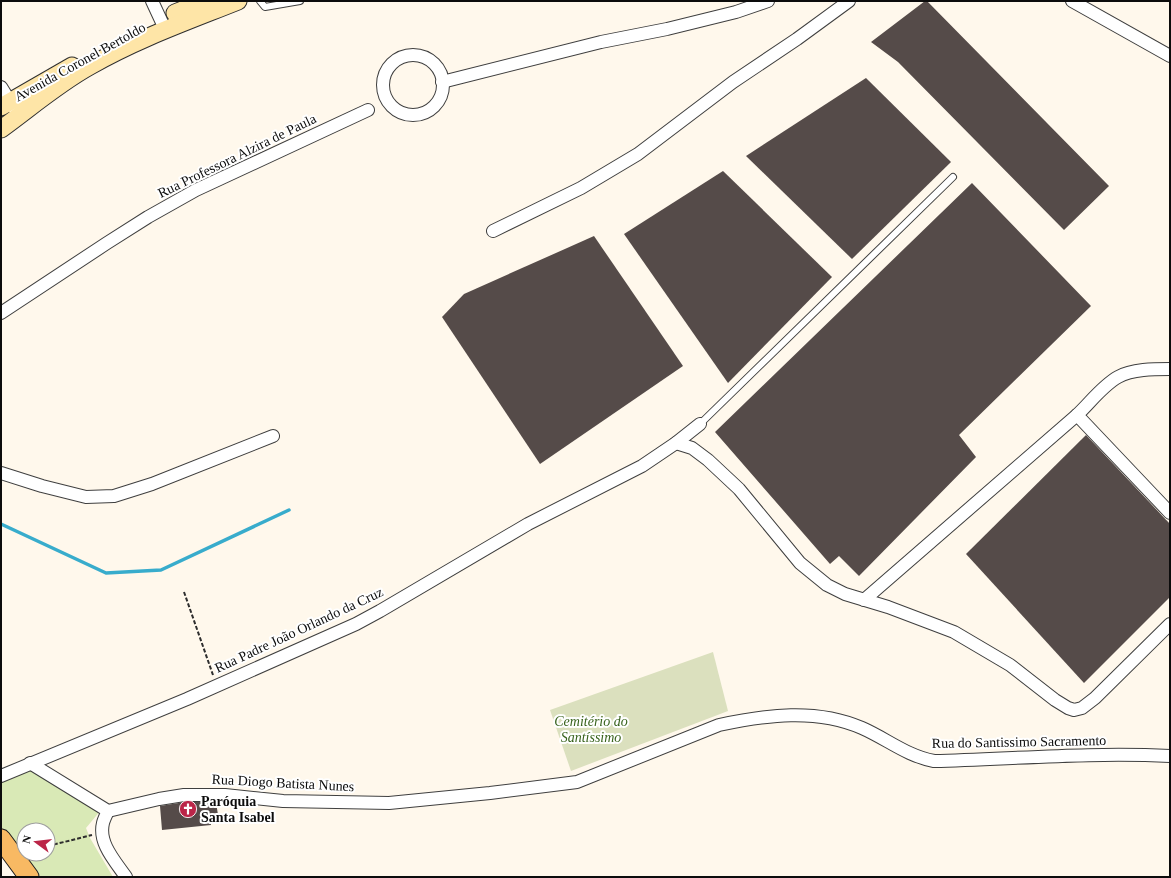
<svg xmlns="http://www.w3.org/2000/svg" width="1171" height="878" font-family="Georgia,serif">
	<rect width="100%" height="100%" fill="#fff8ec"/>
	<path fill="#d9e9b6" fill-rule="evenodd" d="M30,764L101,810L86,828L90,838L113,877H36L19,856L1,828V779ZM24,830H48V854H24Z"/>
	<path fill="#dbe0be" d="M713,652L728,711L571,771L550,710Z"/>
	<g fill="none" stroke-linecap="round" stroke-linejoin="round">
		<path stroke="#38accc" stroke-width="3.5" d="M1,524L106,573L161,570L289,510"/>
	</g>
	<g fill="#554b49">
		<path d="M925,1H927L1109,186L1064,230L898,62L871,42Z"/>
		<path d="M866,78L951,162L852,259L746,156Z"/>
		<path d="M723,171L832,277L728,383L624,234Z"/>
		<path d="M972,183L1091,306L959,435L976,457L859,576L839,556L830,564L715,432Z"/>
		<path d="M594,236L683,366L540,464L442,317L464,294Z"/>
		<path d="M1086,435L1170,524V597L1084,683L966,554Z"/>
		<path d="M185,802H216L218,815L210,816L211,825L162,830L160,806Z"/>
	</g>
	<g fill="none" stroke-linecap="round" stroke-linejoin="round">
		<defs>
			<g id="lane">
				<path d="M260,1L265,7L300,1"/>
				<path d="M700,424L953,177"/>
			</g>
			<g id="street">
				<path d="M152,1L165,29"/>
				<path d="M1072,1L1170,56"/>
				<circle cx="413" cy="85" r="30"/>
				<path d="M442,82L601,42L667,29L736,12L768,1"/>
				<path d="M1,87L14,108"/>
				<path d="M493,231L581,188L638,154L733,82L797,39L849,1"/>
				<path d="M1,313L107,243L148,217L196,190L368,110"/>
				<path d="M1170,369C1154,369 1132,369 1118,377C1102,386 1090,403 1077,415L1170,513"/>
				<path d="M676,443L692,448L708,460L739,489L800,563L827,585L845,594L888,607L954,632L1010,665L1055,700L1068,708L1074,710L1082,708L1095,698L1170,624"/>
				<path d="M1,473L42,486L86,497L114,496L152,484L273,436"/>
				<path d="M864,600L1077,415"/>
				<path d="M30,763L108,811L159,799L184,795H225L283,801L389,803L490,793L577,782L719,725C766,715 816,708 862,728C887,739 907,756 934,761C1012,759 1091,752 1170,756"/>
				<path d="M1,776L187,699L356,624L380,611L528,524L642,466L676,443L700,424"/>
				<path d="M108,811C106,815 104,819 103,823C98,843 115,861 126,877"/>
			</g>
			<g id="secondary">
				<path d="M175,13L205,1"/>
				<path d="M1,107L72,66"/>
				<path d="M1,129C30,108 59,83 90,66C137,39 188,21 238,1"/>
			</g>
			<path id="primary" d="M1,839L29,877"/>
		</defs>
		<use href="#lane" stroke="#3f3f3f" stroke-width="8"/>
		<use href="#street" stroke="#3f3f3f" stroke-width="14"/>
		<use href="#secondary" stroke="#2e2e2e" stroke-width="19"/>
		<use href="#primary" stroke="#1d1d1d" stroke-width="21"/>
		<g stroke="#2e2e2e" stroke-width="2" stroke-dasharray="4 2" stroke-linecap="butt">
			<path d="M184,592L213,675"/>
			<path d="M48,846L92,835"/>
		</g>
		<use href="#lane" stroke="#fff" stroke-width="6"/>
		<use href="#street" stroke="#fff" stroke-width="12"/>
		<use href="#secondary" stroke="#fee5a7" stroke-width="17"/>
		<use href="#primary" stroke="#f8b963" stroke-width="19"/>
	</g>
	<defs>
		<symbol id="church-disc" viewBox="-11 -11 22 22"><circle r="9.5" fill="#bb2548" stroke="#fff"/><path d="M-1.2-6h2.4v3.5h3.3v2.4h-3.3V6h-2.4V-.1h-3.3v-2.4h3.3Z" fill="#fff"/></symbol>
	</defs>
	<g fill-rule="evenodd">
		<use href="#church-disc" x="178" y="799" width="20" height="20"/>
	</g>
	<g text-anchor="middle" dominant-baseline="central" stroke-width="4" stroke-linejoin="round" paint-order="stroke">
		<g font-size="14" fill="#0c0c0c" stroke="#fff">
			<text transform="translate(80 62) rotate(-29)">Avenida Coronel Bertoldo</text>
			<text transform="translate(237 156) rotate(-26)">Rua Professora Alzira de Paula</text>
			<text transform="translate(299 630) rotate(-25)">Rua Padre João Orlando da Cruz</text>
			<text transform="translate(1019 742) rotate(-1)">Rua do Santissimo Sacramento</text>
			<text transform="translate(283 783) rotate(3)">Rua Diogo Batista Nunes</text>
		</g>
		<g font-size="14" font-style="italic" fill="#38631d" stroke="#fff">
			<text x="591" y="721">Cemitério do<tspan x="591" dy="16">Santíssimo</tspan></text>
		</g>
		<g font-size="14" font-weight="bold" fill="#0c0c0c" stroke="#fff" text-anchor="start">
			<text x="201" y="801">Paróquia<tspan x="201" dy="16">Santa Isabel</tspan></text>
		</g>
	</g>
	<rect width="1171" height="878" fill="none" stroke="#0c0c0c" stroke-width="4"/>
	<g transform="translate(36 842) rotate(285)"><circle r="19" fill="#ffffff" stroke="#9e9e9e"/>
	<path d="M0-3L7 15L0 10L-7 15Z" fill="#bb2548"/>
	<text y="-6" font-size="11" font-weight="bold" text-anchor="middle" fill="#0c0c0c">N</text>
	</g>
</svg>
